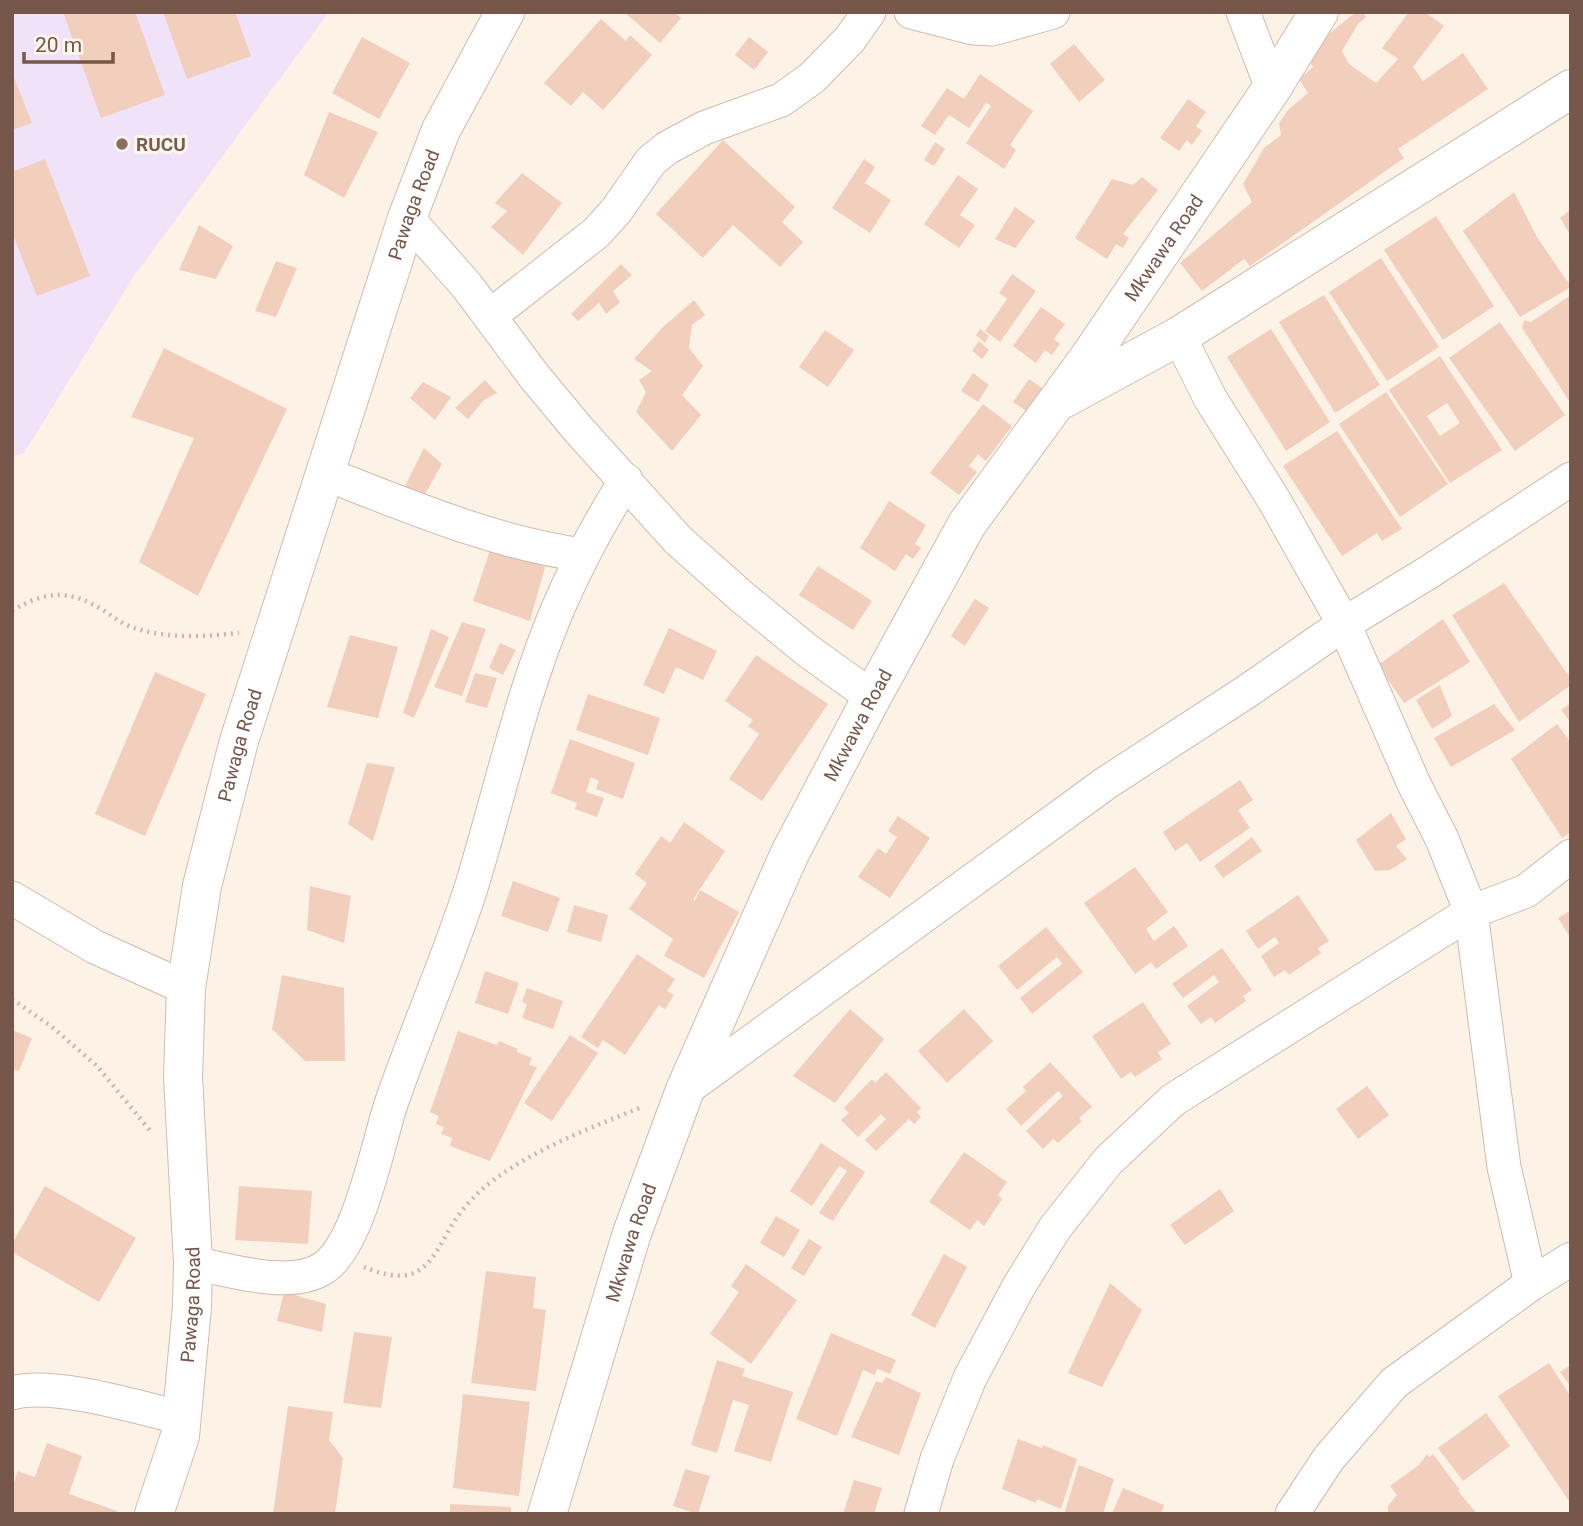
<svg xmlns="http://www.w3.org/2000/svg" width="1583" height="1526" font-family="Roboto,sans-serif">
	<rect width="100%" height="100%" fill="#fcf2e6"/>
	<path fill="#efe2f9" d="M12,12H329L134,276L24,453L12,457Z"/>
	<g fill="#f2cfbd" fill-rule="evenodd">
		<path d="M63,12H135L165,95L101,118Z"/>
		<path d="M163,12H235L251,56L187,79Z"/>
		<path d="M624,12H674L681,18L660,43Z"/>
		<path d="M1356,12H1362L1366,17L1358,24L1342,51L1349,64L1376,83L1398,59L1382,48L1409,12H1425L1444,26L1413,67L1423,81L1463,53L1488,89L1398,149L1404,158L1250,266L1244,259L1202,291L1180,263L1252,202L1243,184L1264,148L1281,135L1279,123L1288,110L1308,93L1299,79L1313,67L1305,53Z"/>
		<path d="M601,19L626,41L630,35L652,55L603,110L583,92L571,106L544,83Z"/>
		<path d="M362,37L410,63L379,119L332,93Z"/>
		<path d="M749,37L768,52L754,70L735,55Z"/>
		<path d="M1074,44L1105,80L1079,102L1050,64Z"/>
		<path d="M12,72L32,123L12,130Z"/>
		<path d="M980,74L1033,111L1010,145L1016,150L1004,169L966,143L991,106L986,103L969,128L949,115L935,135L921,126L947,88L964,99Z"/>
		<path d="M1188,99L1206,112L1196,126L1202,131L1192,145L1187,140L1179,151L1160,138Z"/>
		<path d="M329,112L378,132L344,198L304,175Z"/>
		<path d="M723,140L795,207L782,222L803,242L780,267L733,225L703,258L656,214Z"/>
		<path d="M935,142L945,149L934,166L924,160Z"/>
		<path d="M45,159L90,276L37,296L12,232V172Z"/>
		<path d="M864,159L875,167L865,183L891,200L870,233L832,208Z"/>
		<path d="M522,173L562,203L523,255L491,227L507,211L495,203Z"/>
		<path d="M958,175L978,189L960,215L975,225L959,248L924,224Z"/>
		<path d="M1142,177L1158,190L1123,234L1129,238L1123,248L1116,244L1107,259L1075,238L1112,179L1133,185Z"/>
		<path d="M1514,192L1537,237L1571,287L1520,317L1463,231Z"/>
		<path d="M1015,207L1035,221L1015,248L995,239Z"/>
		<path d="M1569,211L1571,213V236L1560,218Z"/>
		<path d="M1436,216L1494,306L1443,340L1384,250Z"/>
		<path d="M199,225L233,246L216,279L179,270Z"/>
		<path d="M1381,258L1439,347L1387,381L1329,292Z"/>
		<path d="M276,261L297,268L276,317L255,311Z"/>
		<path d="M621,264L632,275L613,291L620,302L606,314L599,303L578,321L571,314Z"/>
		<path d="M1012,274L1036,291L1000,342L985,331L1007,299L999,293Z"/>
		<path d="M1324,295L1380,385L1335,413L1279,322Z"/>
		<path d="M1571,295V404L1522,328L1524,320L1531,322Z"/>
		<path d="M694,300L705,315L692,325L689,348L703,366L682,395L701,415L672,451L636,412L646,392L639,380L652,371L634,359L664,326Z"/>
		<path d="M1041,307L1065,324L1054,339L1060,344L1052,355L1045,350L1036,363L1013,346Z"/>
		<path d="M1500,322L1565,415L1515,451L1449,358Z"/>
		<path d="M980,329L989,336L985,343L976,335Z"/>
		<path d="M1271,329L1330,422L1286,451L1227,357Z"/>
		<path d="M825,330L854,350L828,387L799,367Z"/>
		<path d="M979,341L989,350L982,359L972,351Z"/>
		<path d="M164,348L287,409L198,596L139,562L194,438L131,417Z"/>
		<path d="M1440,356L1502,450L1450,483L1389,390ZM1447,403L1460,423L1440,436L1427,416Z"/>
		<path d="M973,373L989,385L978,402L961,391Z"/>
		<path d="M1029,379L1045,390L1029,413L1013,402Z"/>
		<path d="M485,380L497,393L484,400L468,419L455,408Z"/>
		<path d="M423,382L451,397L435,420L410,398Z"/>
		<path d="M1386,392L1448,484L1400,517L1339,424Z"/>
		<path d="M983,404L1012,426L986,461L978,454L969,466L977,472L959,495L930,473Z"/>
		<path d="M1337,431L1402,529L1382,541L1377,533L1342,556L1283,466Z"/>
		<path d="M424,448L442,464L424,496L405,486Z"/>
		<path d="M889,501L926,525L915,544L921,548L913,559L906,554L895,571L860,548Z"/>
		<path d="M491,547L545,567L530,621L473,601Z"/>
		<path d="M818,566L872,601L853,630L799,595Z"/>
		<path d="M1504,583L1571,679V685L1519,722L1452,615Z"/>
		<path d="M975,599L989,608L965,646L951,636Z"/>
		<path d="M1443,619L1470,662L1404,703L1378,665Z"/>
		<path d="M462,622L486,629L462,696L434,687Z"/>
		<path d="M669,628L717,651L703,680L676,667L664,694L643,685Z"/>
		<path d="M431,629L449,637L414,718L403,713Z"/>
		<path d="M350,635L398,647L378,718L327,707Z"/>
		<path d="M500,643L516,650L503,675L489,668Z"/>
		<path d="M756,655L828,704L762,801L729,779L759,734L748,726L753,720L725,701Z"/>
		<path d="M155,672L206,694L145,836L95,814Z"/>
		<path d="M475,673L497,678L487,708L465,702Z"/>
		<path d="M1440,685L1452,716L1432,729L1416,700Z"/>
		<path d="M588,694L660,718L648,755L576,730Z"/>
		<path d="M1571,703V723L1561,710Z"/>
		<path d="M1494,704L1515,730L1451,767L1434,738Z"/>
		<path d="M1557,724L1571,743V832L1562,838L1511,759Z"/>
		<path d="M570,739L635,763L623,799L596,789L599,781L591,777L586,792L604,798L597,817L575,809L577,803L551,793Z"/>
		<path d="M367,763L395,767L373,841L348,824Z"/>
		<path d="M1240,780L1253,800L1238,810L1250,828L1200,862L1187,843L1175,851L1163,832Z"/>
		<path d="M1391,813L1406,839L1396,846L1407,859L1390,870L1375,871L1356,840Z"/>
		<path d="M898,816L930,838L890,898L858,877L878,848L886,854L897,837L888,831Z"/>
		<path d="M684,822L725,851L694,898V902L700,890L739,912L704,978L664,956L673,939L629,909L647,883L635,874L661,836L670,843Z"/>
		<path d="M1252,837L1262,851L1223,878L1214,866Z"/>
		<path d="M1135,867L1168,912L1146,929L1154,941L1174,926L1188,946L1156,969L1151,962L1135,974L1084,903Z"/>
		<path d="M513,881L560,898L548,932L501,916Z"/>
		<path d="M310,886L351,896L344,943L307,930Z"/>
		<path d="M1298,895L1329,941L1318,948L1321,953L1289,975L1285,970L1274,977L1261,956L1279,943L1275,937L1258,949L1246,931Z"/>
		<path d="M574,905L608,915L601,942L567,932Z"/>
		<path d="M1571,910V939L1558,918Z"/>
		<path d="M1046,927L1083,972L1032,1014L1020,998L1062,964L1057,957L1017,990L998,966Z"/>
		<path d="M1222,948L1252,990L1243,996L1246,1001L1215,1023L1211,1017L1201,1024L1187,1006L1219,982L1214,975L1183,998L1172,984Z"/>
		<path d="M637,954L675,979L667,991L674,995L665,1009L659,1005L625,1055L603,1040L598,1048L581,1037Z"/>
		<path d="M485,971L519,983L508,1014L475,1003Z"/>
		<path d="M282,975L344,988L345,1061H305L272,1029Z"/>
		<path d="M527,988L563,1001L553,1029L522,1018L527,1004L522,1002Z"/>
		<path d="M1143,1002L1171,1044L1158,1052L1162,1059L1135,1077L1131,1072L1121,1079L1092,1036Z"/>
		<path d="M850,1009L884,1039L835,1103L793,1076Z"/>
		<path d="M964,1009L993,1041L947,1083L918,1051Z"/>
		<path d="M12,1030L32,1038L19,1071L12,1069Z"/>
		<path d="M458,1031L497,1045L499,1041L518,1049L517,1052L532,1058L529,1065L537,1067L490,1161L450,1146L452,1138L441,1134L444,1127L436,1124L439,1116L430,1112Z"/>
		<path d="M570,1035L598,1053L552,1121L524,1103Z"/>
		<path d="M1050,1062L1092,1107L1079,1118L1082,1121L1058,1143L1053,1139L1043,1149L1026,1131L1063,1096L1058,1091L1021,1126L1006,1109L1026,1091L1023,1087Z"/>
		<path d="M886,1072L921,1108L917,1112L921,1117L914,1124L909,1119L876,1151L865,1140L886,1119L881,1114L858,1137L841,1120L849,1113L844,1108L872,1079L875,1083Z"/>
		<path d="M1367,1086L1389,1115L1358,1139L1336,1109Z"/>
		<path d="M821,1143L865,1172L833,1221L819,1213L847,1171L839,1166L812,1206L790,1191Z"/>
		<path d="M964,1152L1007,1182L998,1195L1002,1199L984,1226L977,1220L970,1230L929,1202Z"/>
		<path d="M45,1186L136,1238L99,1302L12,1252V1244Z"/>
		<path d="M239,1186L312,1191L308,1244L235,1240Z"/>
		<path d="M1220,1189L1234,1211L1185,1245L1170,1225Z"/>
		<path d="M776,1216L800,1230L784,1257L760,1243Z"/>
		<path d="M809,1239L822,1247L804,1276L791,1268Z"/>
		<path d="M944,1254L967,1267L935,1328L911,1315Z"/>
		<path d="M746,1264L797,1300L751,1364L710,1334L739,1292L731,1286Z"/>
		<path d="M486,1271L536,1277L533,1308L546,1310L536,1391L471,1383Z"/>
		<path d="M1110,1283L1142,1310L1102,1387L1068,1373Z"/>
		<path d="M284,1292L326,1304L322,1332L277,1321Z"/>
		<path d="M354,1332L392,1337L381,1408L343,1403Z"/>
		<path d="M831,1333L896,1360L890,1374L877,1369L875,1375L863,1370L837,1436L796,1419Z"/>
		<path d="M717,1360L745,1369L742,1376L793,1392L771,1462L734,1451L749,1405L733,1400L717,1453L691,1445Z"/>
		<path d="M1549,1363L1571,1397V1504L1498,1396Z"/>
		<path d="M1571,1365V1387L1560,1372Z"/>
		<path d="M886,1377L921,1393L899,1455L851,1437L876,1381L882,1383Z"/>
		<path d="M463,1394L530,1402L519,1496L453,1488Z"/>
		<path d="M288,1406L333,1412L329,1440L343,1458L335,1514H273Z"/>
		<path d="M1486,1413L1510,1446L1463,1481L1438,1448Z"/>
		<path d="M1018,1439L1042,1448L1043,1445L1077,1459L1061,1509L1037,1499L1036,1503L1002,1489Z"/>
		<path d="M47,1443L82,1456L69,1494L117,1511L116,1514H12V1488L18,1471L35,1477Z"/>
		<path d="M1427,1454L1429,1457L1433,1454L1460,1490L1458,1491L1477,1514H1388V1506L1397,1495L1390,1486L1419,1465Z"/>
		<path d="M1079,1465L1114,1479L1103,1514H1064Z"/>
		<path d="M685,1469L710,1476L698,1514L673,1506Z"/>
		<path d="M854,1480L882,1488L874,1514H843Z"/>
		<path d="M1123,1488L1164,1505L1161,1514H1112Z"/>
		<path d="M450,1504L511,1507V1514H450Z"/>
	</g>
	<g fill="none" stroke-linecap="round" stroke-linejoin="round">
		<defs>
			<g id="minor">
				<path d="M911,12L973,28L992,29L1053,12"/>
				<path d="M1243,12L1272,88"/>
				<path d="M407,218L467,286L534,376L578,429L678,540L742,597L808,651L872,697"/>
				<path d="M490,316L596,233L616,211L651,161L667,148L704,128L781,100L812,78L850,39L869,12"/>
				<path d="M1179,336L1210,398L1274,500L1344,624L1414,784L1442,839L1471,912L1504,1167L1531,1284"/>
				<path d="M326,474C408,506 495,543 583,555"/>
				<path d="M12,898L95,947L186,988"/>
				<path d="M685,1090L1106,783L1246,692L1344,624L1429,572L1571,479"/>
				<path d="M193,1263C229,1270 289,1289 322,1269C359,1247 378,1142 392,1101C417,1029 448,960 471,888C500,794 520,697 559,606C578,562 601,520 626,480"/>
				<path d="M12,1393C52,1381 140,1408 182,1418"/>
				<path d="M921,1514L937,1459L970,1378L1019,1286L1055,1228L1108,1161L1173,1100L1471,912L1526,891L1571,856"/>
				<path d="M1292,1514L1329,1458L1394,1383L1531,1284L1571,1259"/>
			</g>
			<g id="tertiary">
				<path d="M1065,398L1179,336L1571,89"/>
				<path id="s1" d="M547,1514L632,1233L685,1090L790,853L872,697L967,524L1088,359L1272,88L1319,12"/>
			</g>
			<g id="secondary">
				<path id="s2" d="M154,1514L180,1436L192,1307L193,1263L183,1077L186,988L202,886L239,741L407,218L441,130L505,12"/>
			</g>
		</defs>
		<use href="#minor" stroke="#d0bbae" stroke-width="35"/>
		<use href="#tertiary" stroke="#d0bbae" stroke-width="40"/>
		<use href="#secondary" stroke="#d3bbac" stroke-width="40"/>
		<g stroke="#d7b2a0" stroke-width="4.5" stroke-dasharray="2 5" stroke-linecap="butt">
			<path d="M12,611C46,590 70,590 103,610C112,616 121,623 131,627C166,639 203,637 239,633"/>
			<path d="M12,999L52,1027L97,1066L152,1133"/>
			<path d="M364,1267C378,1273 401,1280 416,1272C435,1262 443,1238 454,1222C460,1212 470,1201 478,1193C522,1153 588,1129 642,1107"/>
		</g>
		<use href="#minor" stroke="#fff" stroke-width="33"/>
		<use href="#tertiary" stroke="#fff" stroke-width="38"/>
		<use href="#secondary" stroke="#fff" stroke-width="38"/>
	</g>
	<circle fill="#8d6e63" stroke="#fff6ec" stroke-width="2.5" cx="122" cy="144" r="7"/>
	<g text-anchor="middle" dominant-baseline="central" stroke-width="6" stroke-linejoin="round" paint-order="stroke">
		<g font-size="19" font-weight="bold" fill="#785e54" stroke="#fff6ec" text-anchor="start">
			<text x="136" y="144">RUCU</text>
		</g>
		<g font-size="19" fill="#76574a" stroke="#fff6ec">
			<text stroke="none"><textPath href="#s2" startOffset="1348">Pawaga Road</textPath></text>
			<text stroke="none"><textPath href="#s1" startOffset="1418">Mkwawa Road</textPath></text>
			<text stroke="none"><textPath href="#s1" startOffset="850">Mkwawa Road</textPath></text>
			<text stroke="none"><textPath href="#s2" startOffset="780">Pawaga Road</textPath></text>
			<text stroke="none"><textPath href="#s1" startOffset="284">Mkwawa Road</textPath></text>
			<text stroke="none"><textPath href="#s2" startOffset="214">Pawaga Road</textPath></text>
		</g>
	</g>
	<rect width="1583" height="1526" fill="none" stroke="#76574a" stroke-width="28"/>
	<path d="M24 52v10h89v-10" fill="none" stroke="#76574a" stroke-width="3.5"/>
	<text x="35" y="52" font-size="21" fill="#76574a" stroke="#fff6ec" stroke-width="5" paint-order="stroke">20 m</text>
</svg>
